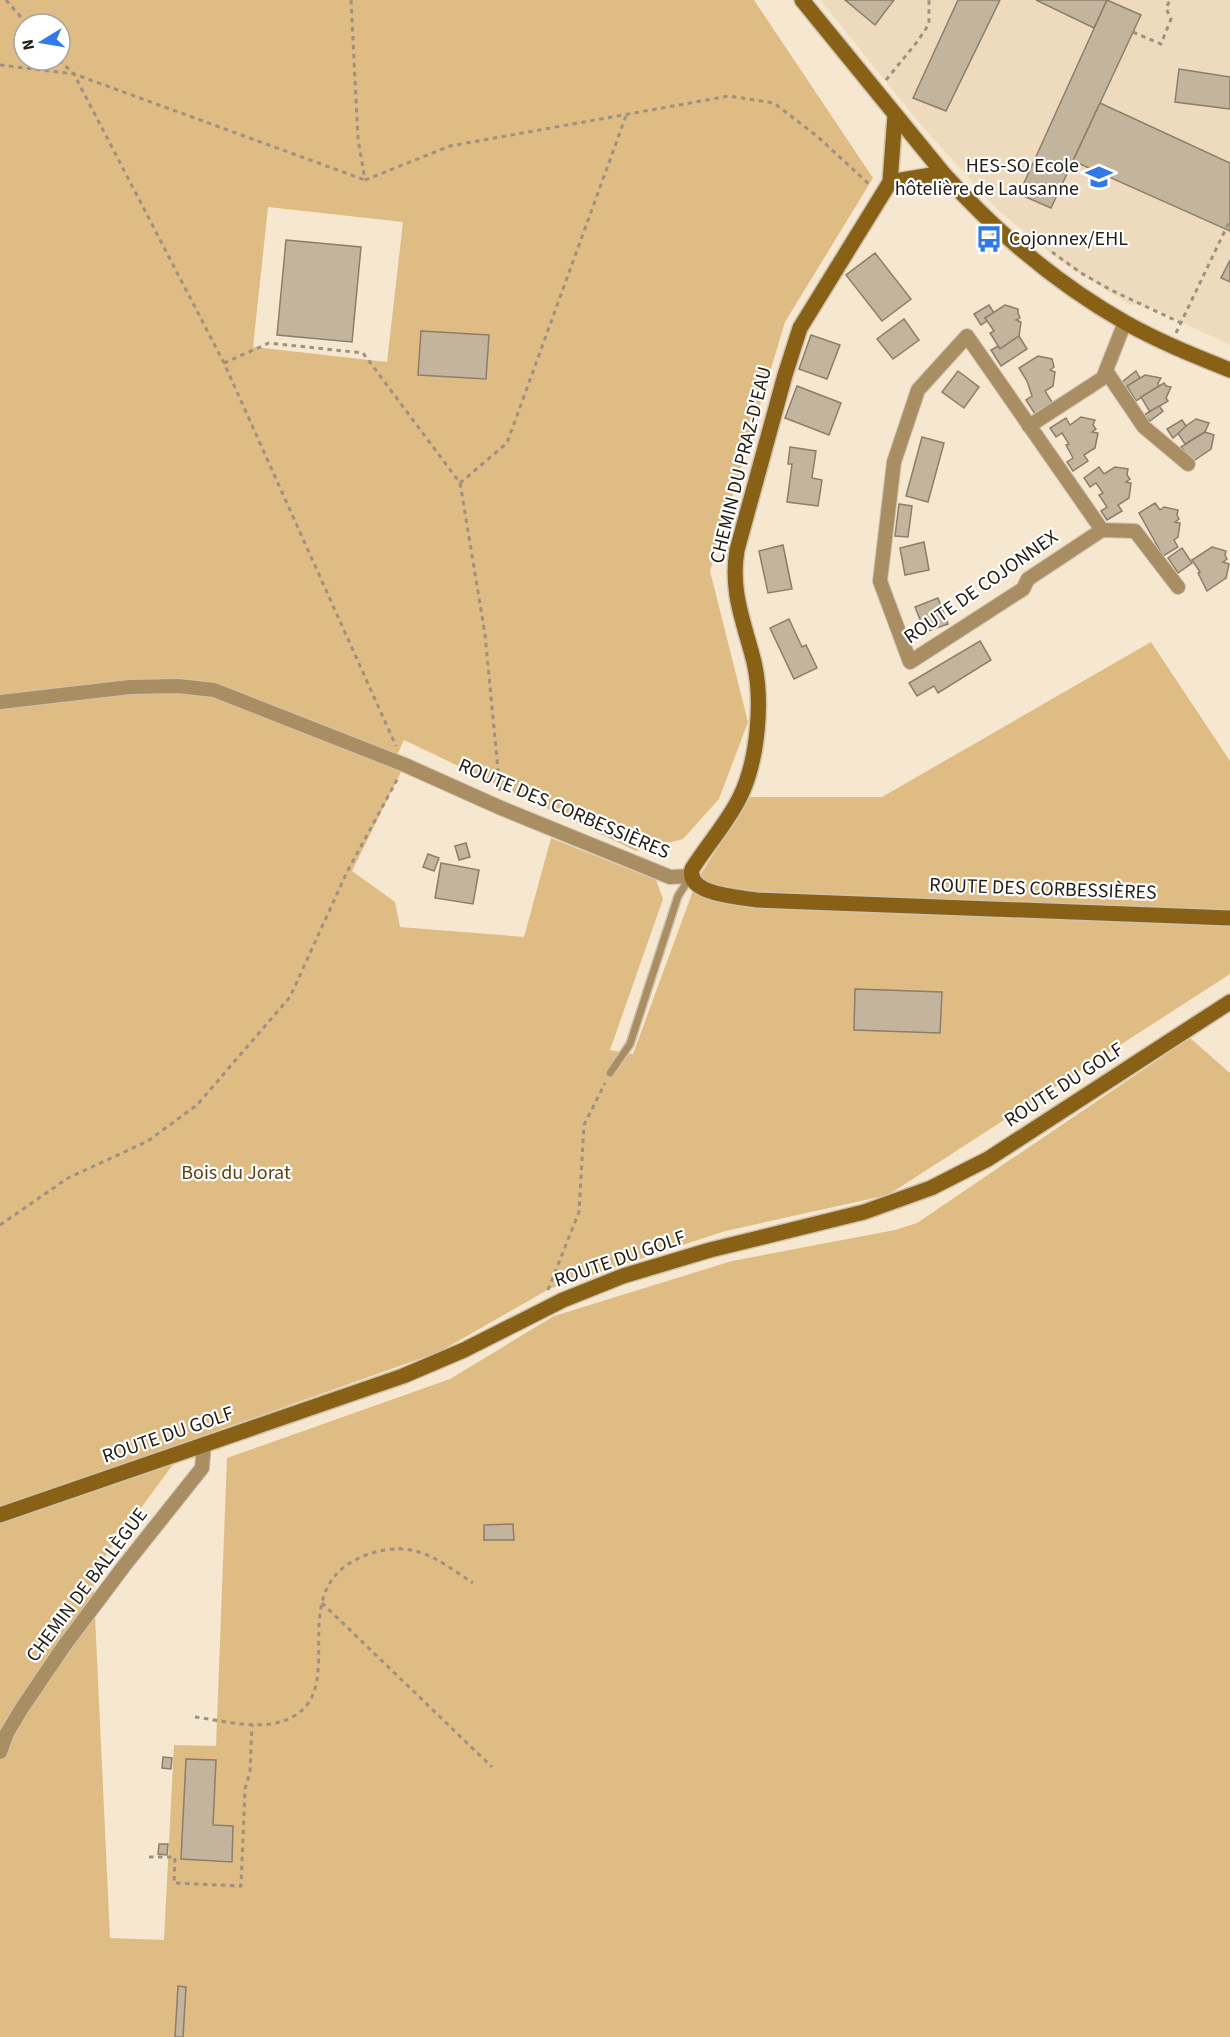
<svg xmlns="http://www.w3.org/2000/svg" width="1230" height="2037" font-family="'Source Sans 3',sans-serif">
	<rect width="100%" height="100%" fill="#f6e7d0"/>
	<path fill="#eedbbd" d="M820,0H1230V345L1148,306L1128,304L1056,258L997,209L922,126Z"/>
	<path fill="#dfbc84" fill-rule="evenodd" d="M0,0H754L873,178L785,322L710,571L748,722L719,799L683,839L636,851L404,740L391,768L401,772L352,871L395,902L400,927L524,937L551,838L656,880L663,899L610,1050L633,1054L697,880L750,797H882L1151,642L1230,761V974L888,1195L725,1231L549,1289L439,1352L191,1440L93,1573L110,1938L164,1940L174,1745L216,1746L227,1458L450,1379L554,1316L732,1261L895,1230L917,1223L1190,1038L1230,1073V2037H0ZM24,24H60V60H24ZM268,207L403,222L387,362L253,347Z"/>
	<g fill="#c3b49e" stroke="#8c7e69" stroke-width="1.5">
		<path d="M845,0H894L875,25Z"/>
		<path d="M958,0H1000L946,111L913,98Z"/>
		<path d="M1036,0H1107L1094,28Z"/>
		<path d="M1107,0L1141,15L1051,208L1019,194Z"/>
		<path d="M1179,69L1230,77V109L1175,102Z"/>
		<path d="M1100,103L1230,163V231L1073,161Z"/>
		<path d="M286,240L361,247L352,342L277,335Z"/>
		<path d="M875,253L911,299L882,321L846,275Z"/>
		<path d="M1230,260V282L1221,278Z"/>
		<path d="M989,305L994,313L985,318L987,321L981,325L974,314Z"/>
		<path d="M1005,305L1018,309V313L1020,318L1016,320L1021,322L1019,336L1000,349L990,333L994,331L985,318Z"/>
		<path d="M904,319L919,340L893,359L877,339Z"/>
		<path d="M421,331L489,335L486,379L418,375Z"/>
		<path d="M811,335L840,345L827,379L799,369Z"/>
		<path d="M1019,336L1027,349L1001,366L991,350L998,346L1000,349Z"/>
		<path d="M1038,356L1052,359L1054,367L1050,370L1055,372L1053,386L1045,391L1052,402L1035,414L1026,400L1032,396L1027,381L1019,368Z"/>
		<path d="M958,371L979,387L964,408L942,392Z"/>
		<path d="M1136,371L1140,378L1125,389L1122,382Z"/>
		<path d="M1145,375L1161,378L1158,383L1159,386L1136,401L1127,386Z"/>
		<path d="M1164,383L1166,386L1171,387L1166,398L1168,401L1150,412L1141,397Z"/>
		<path d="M797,386L841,403L829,435L785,418Z"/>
		<path d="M1159,406L1163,411L1150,421L1144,415Z"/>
		<path d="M1081,417L1095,420L1093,425L1096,429L1092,432L1098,433L1095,448L1084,455L1088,461L1073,471L1067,462L1073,458L1066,445L1069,444L1062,433L1056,437L1050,428L1066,418L1070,425Z"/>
		<path d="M1196,419L1209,423L1205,432L1185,444L1177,432Z"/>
		<path d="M1182,420L1186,426L1173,438L1167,429Z"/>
		<path d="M1205,432L1214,435L1211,449L1192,462L1181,447Z"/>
		<path d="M922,437L944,443L928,502L906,496Z"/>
		<path d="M790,447L816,451L812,478L822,480L818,506L787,502L792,464H788Z"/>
		<path d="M1099,467L1104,474L1115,467L1128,469L1127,475L1130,479L1126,482L1131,483L1129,498L1118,505L1122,511L1107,520L1101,511L1107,507L1099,495L1103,493L1096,483L1090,487L1084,478Z"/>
		<path d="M1155,503L1160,510L1164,507L1178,510L1177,515L1179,519L1175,522L1180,523L1178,537L1174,540L1178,547L1163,556L1139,513Z"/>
		<path d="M899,504L912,506L908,537L895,536Z"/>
		<path d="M924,542L929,570L905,575L900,548Z"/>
		<path d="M783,545L792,589L768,593L759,551Z"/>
		<path d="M1212,547L1226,551L1225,555L1227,559L1223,562L1229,564L1226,578L1207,591L1198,573L1200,572L1192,560Z"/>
		<path d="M1182,548L1192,563L1178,573L1168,558Z"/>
		<path d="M938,598L948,624L925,632L915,607Z"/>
		<path d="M789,619L802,647L806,645L817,668L794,679L770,628Z"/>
		<path d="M980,641L991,660L938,693L934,686L917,696L909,683Z"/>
		<path d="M466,843L470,857L459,860L455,846Z"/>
		<path d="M428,854L439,858L434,871L423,867Z"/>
		<path d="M441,863L479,870L473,904L435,898Z"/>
		<path d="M855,989L942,992L940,1033L854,1030Z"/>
		<path d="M513,1524L514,1540H484V1525Z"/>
		<path d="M163,1757L172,1758L171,1769L162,1768Z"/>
		<path d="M186,1759L216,1760L213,1825L233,1826L232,1862L181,1859Z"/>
		<path d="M159,1844H168L167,1855L158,1854Z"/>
		<path d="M178,1986L186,1987L183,2037H175Z"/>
	</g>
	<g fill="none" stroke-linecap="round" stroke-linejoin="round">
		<defs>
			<path id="lane" d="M610,1073L630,1044L678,896L691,876"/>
			<g id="street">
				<path d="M1106,371L1144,427L1188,464"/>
				<path d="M1029,426L1103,378L1125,322"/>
				<path d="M1102,530L1028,579L1023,589L910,662L880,581L894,462L918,390L967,336L1102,530L1135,531L1178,587"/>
				<path d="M0,702L130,687L178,686L214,690L405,765L501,808L670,877L691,876"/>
				<path d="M0,1752L7,1733L22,1708L64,1646L124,1566L202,1468L204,1444"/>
			</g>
			<g id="secondary">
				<path d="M802,0L943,173C996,232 1057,284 1126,323C1160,342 1195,356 1230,370"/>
				<path d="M895,115L890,182L800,328L785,375L737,550C730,592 744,622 754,662C763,701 758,760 740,797C728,822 707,845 692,869C686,895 740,897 757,900L1230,918"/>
				<path d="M890,182L943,173"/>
				<path d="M0,1515L403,1376L464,1350L563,1300L623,1276L710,1250L864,1212L931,1188L988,1159L1230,1002"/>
			</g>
		</defs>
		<use href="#lane" stroke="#d0c3ae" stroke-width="10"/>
		<use href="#street" stroke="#d0c3ae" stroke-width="16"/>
		<use href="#secondary" stroke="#d0c3ae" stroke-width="18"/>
		<g stroke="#9d9281" stroke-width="3" stroke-dasharray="4.5 4.5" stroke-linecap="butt">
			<path d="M6,0L27,24"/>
			<path d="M351,0L358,139L365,180"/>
			<path d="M1133,32L1161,44L1171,19L1166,8L1170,0"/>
			<path d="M59,60L74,74L224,363L396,746"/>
			<path d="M0,65L74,74L365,180"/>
			<path d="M886,80L917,42L929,24V0"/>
			<path d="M365,180L450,146L729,96L774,103L818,137L870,185"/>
			<path d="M1052,252L1081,273L1111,290L1181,323"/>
			<path d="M1176,333L1230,220"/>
			<path d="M224,363L269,343L363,353L460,483L485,634L500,791"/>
			<path d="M460,483L507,443L627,113"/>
			<path d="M0,1225L68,1178L148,1141L197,1105L290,997L347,872L399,776"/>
			<path d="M548,1290L579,1212L584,1125L605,1083"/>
			<path d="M322,1603L492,1767"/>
			<path d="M195,1717C225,1721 266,1733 294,1716C350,1684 279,1585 369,1554C414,1539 437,1559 473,1583"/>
			<path d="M149,1857H175L174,1883L241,1886L245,1789L250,1772L252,1724"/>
		</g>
		<use href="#lane" stroke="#a98e64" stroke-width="7"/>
		<use href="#street" stroke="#a98e64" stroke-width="14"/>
		<use href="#secondary" stroke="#886116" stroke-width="15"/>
	</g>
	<defs>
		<symbol id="university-bare" viewBox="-9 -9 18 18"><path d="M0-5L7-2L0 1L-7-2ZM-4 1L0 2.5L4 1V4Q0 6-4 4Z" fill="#3079e6" stroke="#fff" stroke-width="2.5" paint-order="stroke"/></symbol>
		<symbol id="bus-bare" viewBox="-9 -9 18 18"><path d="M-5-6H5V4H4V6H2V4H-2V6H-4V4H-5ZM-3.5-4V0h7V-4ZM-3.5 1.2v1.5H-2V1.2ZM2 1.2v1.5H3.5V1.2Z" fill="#3079e6" stroke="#fff" stroke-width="2.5" paint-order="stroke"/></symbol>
	</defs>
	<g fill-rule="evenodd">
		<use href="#university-bare" x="1080" y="158" width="38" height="38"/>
		<use href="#bus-bare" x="970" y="220" width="38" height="38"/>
	</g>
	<g text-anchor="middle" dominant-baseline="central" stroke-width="4.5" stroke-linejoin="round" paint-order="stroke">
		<g font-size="20" fill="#221d14" stroke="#fff" text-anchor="end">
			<text x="1079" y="166">HES-SO Ecole<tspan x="1079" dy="23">hôtelière de Lausanne</tspan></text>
			<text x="1009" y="239" text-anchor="start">Cojonnex/EHL</text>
		</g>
		<g font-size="20" fill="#221d14" stroke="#fff">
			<text transform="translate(741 465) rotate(-76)">CHEMIN DU PRAZ-D'EAU</text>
			<text transform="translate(981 587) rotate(-35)">ROUTE DE COJONNEX</text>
			<text transform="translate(564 809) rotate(23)">ROUTE DES CORBESSIÈRES</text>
			<text transform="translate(1043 889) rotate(2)">ROUTE DES CORBESSIÈRES</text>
			<text transform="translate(1064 1085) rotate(-33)">ROUTE DU GOLF</text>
			<text transform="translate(620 1259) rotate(-19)">ROUTE DU GOLF</text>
			<text transform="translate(168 1435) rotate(-19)">ROUTE DU GOLF</text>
			<text transform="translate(87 1585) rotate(-53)">CHEMIN DE BALLÈGUE</text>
		</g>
		<g font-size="20" fill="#5c4315" stroke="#fff">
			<text x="236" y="1173">Bois du Jorat</text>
		</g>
	</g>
	<g transform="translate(42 42) rotate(259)"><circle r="28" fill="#ffffff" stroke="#a7a5a1" stroke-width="1.5"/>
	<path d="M0-4.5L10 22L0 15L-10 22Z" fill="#3079e6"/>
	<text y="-9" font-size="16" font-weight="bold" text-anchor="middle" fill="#221d14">N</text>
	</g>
</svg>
